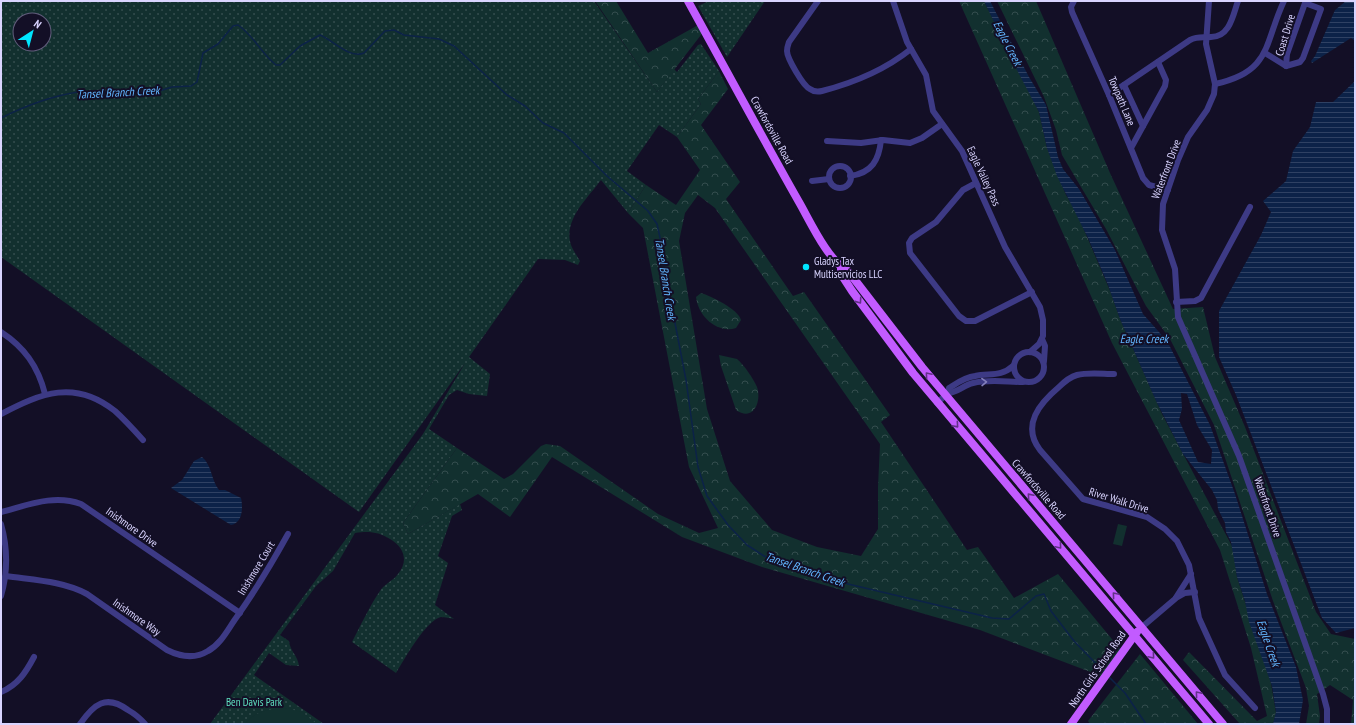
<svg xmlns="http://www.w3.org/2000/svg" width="1356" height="725" font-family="'PT Sans Narrow',sans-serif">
	<defs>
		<pattern id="grass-dots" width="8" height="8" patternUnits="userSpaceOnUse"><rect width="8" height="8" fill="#12302f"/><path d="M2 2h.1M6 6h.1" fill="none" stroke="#344d4e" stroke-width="1.8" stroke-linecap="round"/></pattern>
		<pattern id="forest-crowns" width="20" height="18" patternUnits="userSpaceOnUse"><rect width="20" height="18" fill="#12302f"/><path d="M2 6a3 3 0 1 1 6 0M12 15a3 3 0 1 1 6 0" fill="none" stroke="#344d4e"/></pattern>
		<pattern id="water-rules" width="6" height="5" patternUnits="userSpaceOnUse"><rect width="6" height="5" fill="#0c2248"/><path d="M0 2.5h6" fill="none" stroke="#2f4163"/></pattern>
	</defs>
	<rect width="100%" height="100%" fill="#130f26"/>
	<g fill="url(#grass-dots)" fill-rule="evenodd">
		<path d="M1,1H594L657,92L674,69L677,72L698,45L701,44L719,71L698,99L701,104L677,137L659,125L627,171L646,185L628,213L601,180C587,199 563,220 571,245C573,250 577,256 580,261L578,265L565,260L538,259L469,357L490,374L487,396L469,394L457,390L449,395L429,429L457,448L403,523L408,534L460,504L462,510L452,516L438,556L448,563L435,605L454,619C450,618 445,617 441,617C426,620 404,660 396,673L352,642C361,625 369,607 380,591C384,584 393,581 398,574C409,561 404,547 390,539C378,532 370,531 355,533L333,571L316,586L280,635L289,641C290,651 298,656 299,666L286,665L269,653L254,675L324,724H210L423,434L465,363L359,512L1,257ZM20,20H44V44H20Z"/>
		<path d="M709,1H765L727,57L698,6Z"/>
	</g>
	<g fill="url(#forest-crowns)" fill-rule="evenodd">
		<path d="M595,1H616L648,53L700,24L704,31L657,92Z"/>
		<path d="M959,1H984L1039,112L1047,148L1066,195L1076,211L1111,293L1120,319L1162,414L1233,548L1237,577L1271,683L1276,713L1273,724H1240L1183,660L1189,652L1257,721L1267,716L1251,648L1220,550L1112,343Z"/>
		<path d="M997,1H1036L1110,173L1173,309L1203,307L1215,357L1245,427L1316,612L1331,634L1355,639V724H1351L1353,700L1330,685L1317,694L1320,716L1319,724H1306L1309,706L1306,688L1273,601L1214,425L1170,339L1146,306L1106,229L1062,155L1056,130L1044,97Z"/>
		<path d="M719,71L728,89L701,125L740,182L726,199L793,296L804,292L890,415L881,422L967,550L978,547L1014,598L1058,574L1121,650L1101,676L980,630L762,567L682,537L552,457L510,517L478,494L408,534L403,523L457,448L504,479L513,474L541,446L546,444L560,446L658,514L699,533L718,528L689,467L643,228L628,213L646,185L676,205L700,170L677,137L701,104L698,99ZM698,195L715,208L880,444L878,487V529L861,556L817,547L772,530L730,481L707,409L679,241L685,213Z"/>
		<path d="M701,293C711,296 738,309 741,320L736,328C717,334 698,316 696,297Z"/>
		<path d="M719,355L737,359C744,365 753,378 757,387C762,402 753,422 736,410L721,366Z"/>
		<path d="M1140,654L1198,724H1090L1088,721Z"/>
	</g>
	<g fill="#12302f">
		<path d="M1118,524L1127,526L1122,546L1113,544Z"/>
		<path d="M288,708L303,713L317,724H245C255,710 272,709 288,708Z"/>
	</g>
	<g fill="url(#water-rules)" fill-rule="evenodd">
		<path d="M984,1H990L1029,77L1046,105L1058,157L1063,169L1079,189L1115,250L1143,314L1167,341L1210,425L1235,494L1267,594L1296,667L1303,700L1299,724H1273L1276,712L1272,686L1249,622L1245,601L1237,577L1231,542L1226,532L1225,523L1218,509L1217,500L1212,490L1183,454L1157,403L1120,319L1108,285L1088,238L1057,176L1047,148L1039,112L1018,72ZM1181,393L1187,394L1197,425L1212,450L1211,464L1198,462L1179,420L1182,409Z"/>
		<path d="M1346,1H1355V41L1351,38L1312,63L1311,61L1315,56L1335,10Z"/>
		<path d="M1355,81V628L1336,633L1322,618L1236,395L1219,357V311L1261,235L1271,212L1263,201L1286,181L1293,151L1310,127L1316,102H1333Z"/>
		<path d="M202,457C212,465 211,480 219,490H225L241,498C243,507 243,523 231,525L171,488L182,480L194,461Z"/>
	</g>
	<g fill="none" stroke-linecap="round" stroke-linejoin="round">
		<g stroke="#0c2248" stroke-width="1.5">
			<path d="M1,118C25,106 52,96 78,92H156L172,87L191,86L197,82L203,53L218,44L233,26L238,25C254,36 261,53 276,65H280L300,46L320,35C333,40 349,59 364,53L385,31L394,30L404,35L439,39L454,46L507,95L525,106L543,123L564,133L607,176L648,211L657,224L664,256L663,261L686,380L698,467L707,496L728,525L747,545L764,556L848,584L992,618L1009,619L1036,596L1044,594L1051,611L1074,641L1105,673"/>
			<path d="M1109,677L1125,693L1146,724"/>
		</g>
		<g stroke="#3d3a85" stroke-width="6">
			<path d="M818,1L789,42C788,45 787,47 787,51C787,58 803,86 810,89C814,92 818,92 822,91C853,83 886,69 911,49"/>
			<path d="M893,1L907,42L926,75L933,111L962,151L1005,247L1040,307L1043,320V336L1039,344L1030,352"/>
			<path d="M1074,1L1071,7L1072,12L1109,95L1143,178L1149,185L1168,190"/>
			<path d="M1209,1L1206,44L1215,84L1214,94L1207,110L1188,137L1178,160L1163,204L1162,230L1175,269L1178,317L1239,456L1323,694L1327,709V724"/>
			<path d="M1305,3L1321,9L1303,58L1300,62L1286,66L1287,54Z"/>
			<path d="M1265,53L1286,66"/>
			<path d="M1215,84C1272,72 1264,43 1284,1"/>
			<path d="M1124,85L1143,126"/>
			<path d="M1109,95L1190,40C1198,36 1203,38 1211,37C1230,37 1233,15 1238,1"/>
			<path d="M827,141L861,143L883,140L910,143L922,138L942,124"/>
			<path d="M1131,148L1165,86L1166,80L1158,62"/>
			<circle cx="840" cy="177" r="11"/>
			<path d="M850,176C872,173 879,160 881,140"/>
			<path d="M812,181L829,179"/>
			<path d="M976,183L963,190L936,222L912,238L909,243L910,253L959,316L966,321H975L1032,292"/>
			<path d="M1176,302L1195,301L1201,298L1250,207"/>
			<path d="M1,332C24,347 38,366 45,394"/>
			<path d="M1042,339L1045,346L1044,361"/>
			<circle cx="1029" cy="367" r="15"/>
			<path d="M1114,374C1103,374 1088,372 1077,375C1070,377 1064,382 1059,387C1040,403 1021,425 1040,450L1083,499L1147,517L1165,529L1177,541L1189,565L1199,618L1225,675L1255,708"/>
			<path d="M948,393C957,393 964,385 973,383C989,379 1007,382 1023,382"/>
			<path d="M937,403L948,393L949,388C957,383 965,377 975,376C990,373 1001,377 1013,366"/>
			<path d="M1,414C41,393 75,379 115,411C125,420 134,430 143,440"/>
			<path d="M1,512C28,505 54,494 81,504L240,613"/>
			<path d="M1,524C8,549 8,572 1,596"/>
			<path d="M6,576C33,580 63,581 87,594L167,650C181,657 195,659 208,651C221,644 228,629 236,618C255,591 272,563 288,534"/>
			<path d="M1176,598L1185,593L1195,592"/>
			<path d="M1142,627L1175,599L1191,574"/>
			<path d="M1,692C18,685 26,672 34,657"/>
			<path d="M80,724C94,704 106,694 128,710C135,714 140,718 145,724"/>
		</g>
		<g stroke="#c25bff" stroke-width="8">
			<path d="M688,1C725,68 761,135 799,202C810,221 828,261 848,271L922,367L1223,724"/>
			<path d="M841,267V274L852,291L913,373L1209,724"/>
			<path d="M1071,724L1137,632"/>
		</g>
	</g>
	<defs><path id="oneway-chevron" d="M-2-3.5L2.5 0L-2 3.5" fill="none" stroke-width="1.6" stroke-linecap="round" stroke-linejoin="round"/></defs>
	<g stroke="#623188">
		<use href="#oneway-chevron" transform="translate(859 301) rotate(55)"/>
		<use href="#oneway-chevron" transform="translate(928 375) rotate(-130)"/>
		<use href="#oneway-chevron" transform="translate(956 425) rotate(49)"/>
		<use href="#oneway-chevron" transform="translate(1030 496) rotate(-131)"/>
		<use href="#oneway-chevron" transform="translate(1059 546) rotate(50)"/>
		<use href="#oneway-chevron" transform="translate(1115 595) rotate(-130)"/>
		<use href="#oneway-chevron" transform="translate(1152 656) rotate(50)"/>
		<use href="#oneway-chevron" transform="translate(1198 694) rotate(-130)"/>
	</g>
	<use stroke="#837fbc" href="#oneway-chevron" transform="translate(984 382) rotate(-1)"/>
	<circle fill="#00e5ff" stroke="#130f26" stroke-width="1.5" cx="806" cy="267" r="4"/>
	<g text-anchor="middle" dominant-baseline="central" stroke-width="4" stroke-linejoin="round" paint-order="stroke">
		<g font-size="11" fill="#d9d4ff" stroke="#130f26">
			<text transform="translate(1285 35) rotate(-73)">Coast Drive</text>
			<text transform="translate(1122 101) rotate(67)">Towpath Lane</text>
			<text transform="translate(772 130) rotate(61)">Crawfordsville Road</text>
			<text transform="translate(1166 169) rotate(-69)">Waterfront Drive</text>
			<text transform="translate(984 176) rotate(65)">Eagle Valley Pass</text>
			<text transform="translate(1039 489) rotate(49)">Crawfordsville Road</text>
			<text transform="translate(1119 500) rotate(17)">River Walk Drive</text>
			<text transform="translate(1268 507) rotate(71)">Waterfront Drive</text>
			<text transform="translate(132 527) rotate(35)">Inishmore Drive</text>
			<text transform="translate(256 568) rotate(-59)">Inishmore Court</text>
			<text transform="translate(137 617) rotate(35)">Inishmore Way</text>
			<text transform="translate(1097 669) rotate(-55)">North Girls School Road</text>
		</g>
		<g font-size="11" fill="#d9d4ff" stroke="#130f26" text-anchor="start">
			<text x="814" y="261">Gladys Tax<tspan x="814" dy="13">Multiservicios LLC</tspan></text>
		</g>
		<g font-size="11" fill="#5fe0c0" stroke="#130f26">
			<text x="254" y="702">Ben Davis Park</text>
		</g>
		<g font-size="12" font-style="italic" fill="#62b6ff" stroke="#130f26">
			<text transform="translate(1008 43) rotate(63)">Eagle Creek</text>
			<text transform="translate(118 92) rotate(-3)">Tansel Branch Creek</text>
			<text transform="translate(666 279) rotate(81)">Tansel Branch Creek</text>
			<text x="1144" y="338">Eagle Creek</text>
			<text transform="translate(805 569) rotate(19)">Tansel Branch Creek</text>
			<text transform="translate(1269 643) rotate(71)">Eagle Creek</text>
		</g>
	</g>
	<rect width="1356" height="725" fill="none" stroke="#d9d4ff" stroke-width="4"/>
	<g transform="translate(32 32) rotate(36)"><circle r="19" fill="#130f26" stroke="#625e7d"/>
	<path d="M0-3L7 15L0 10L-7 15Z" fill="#00e5ff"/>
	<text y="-6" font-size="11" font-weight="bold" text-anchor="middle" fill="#d9d4ff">N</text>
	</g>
</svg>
